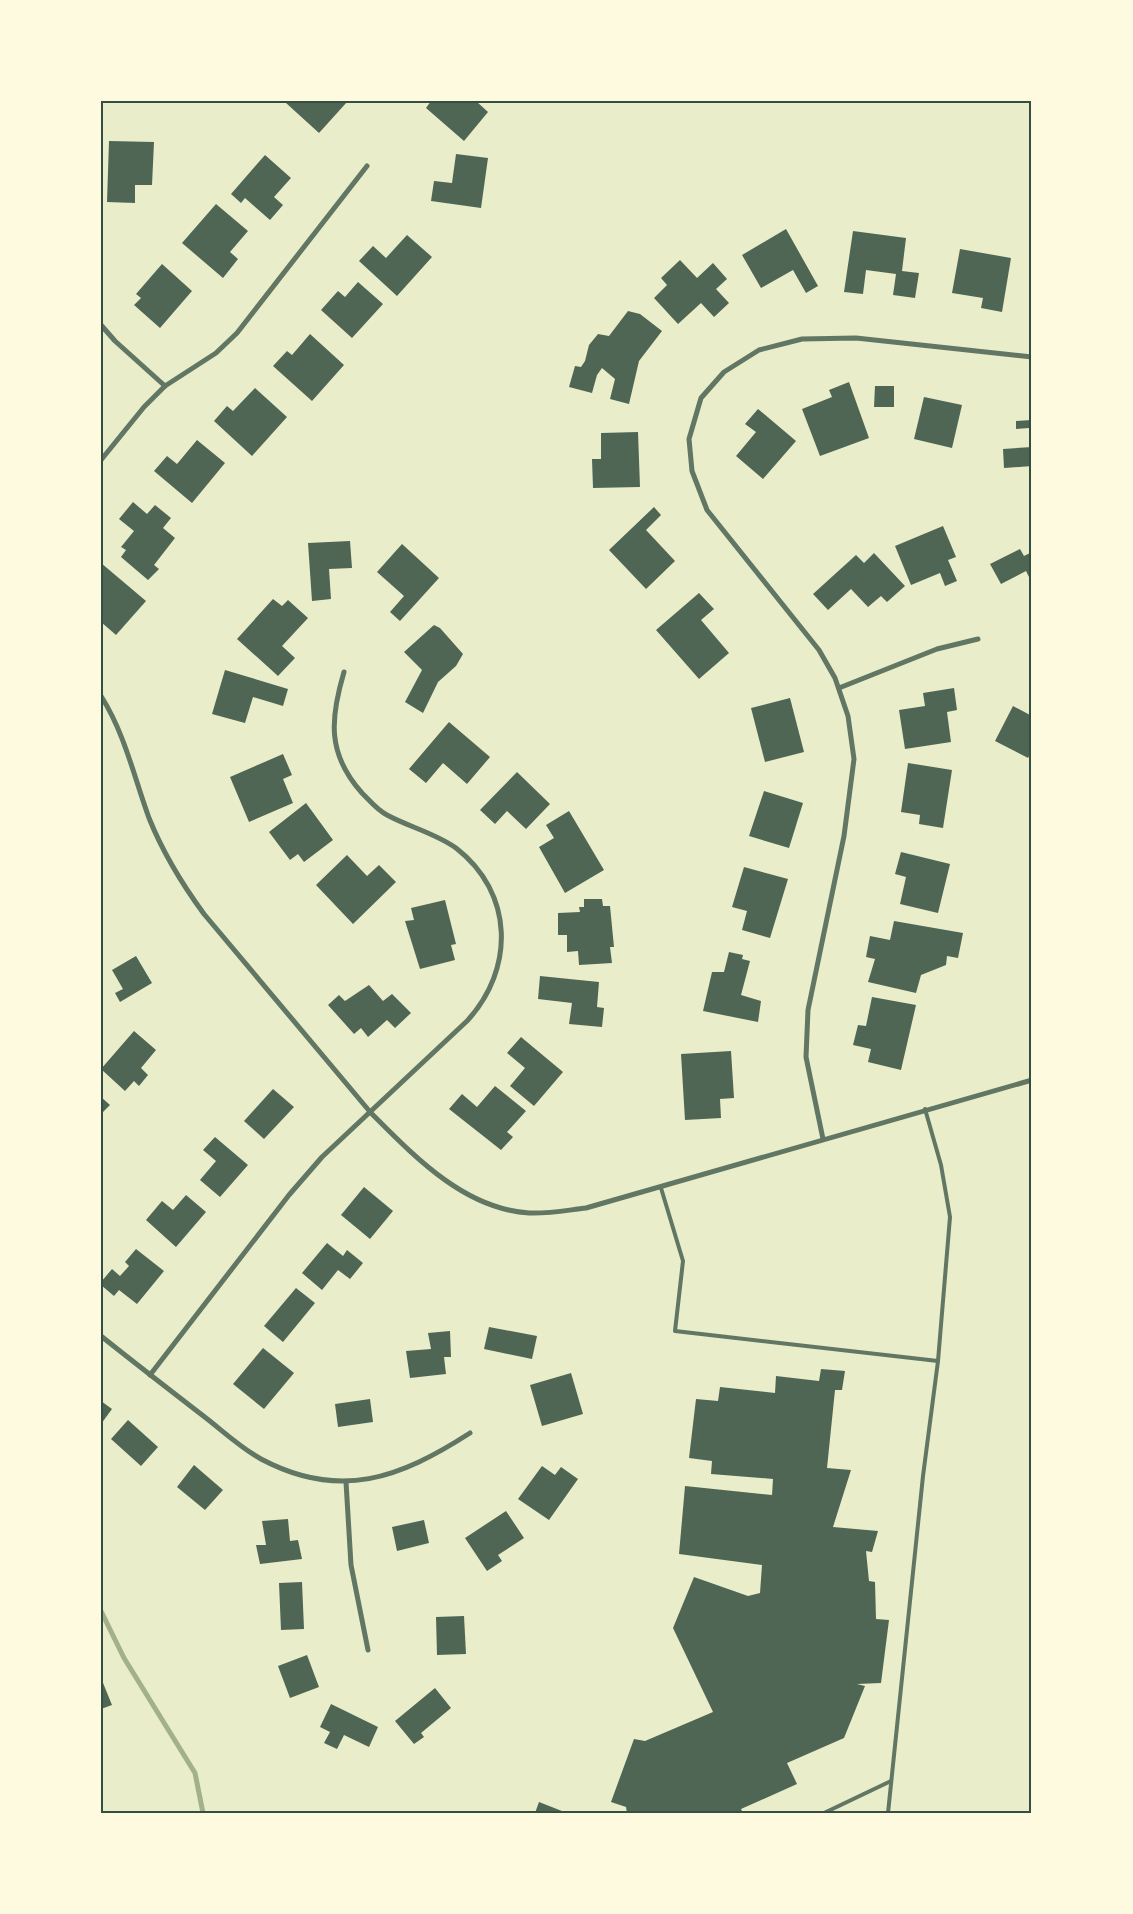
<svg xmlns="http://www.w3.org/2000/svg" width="1133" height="1914" font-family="Manrope,sans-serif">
	<rect width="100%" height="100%" fill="#e9edc9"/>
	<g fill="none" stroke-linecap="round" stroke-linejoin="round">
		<path stroke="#a3b18a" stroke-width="5" d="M101,1611L124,1658L195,1773L203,1813"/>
	</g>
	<g fill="#4f6655">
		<path d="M288,101H346L347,102L319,133L286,103Z"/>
		<path d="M431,101H476L488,112L464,141L426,108Z"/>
		<path d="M109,141L154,142L152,185H135V203L107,202Z"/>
		<path d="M456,154L488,158L481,208L431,201L434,181L452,183Z"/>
		<path d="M265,155L291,178L274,197L283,205L270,220L245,198L241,203L231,194Z"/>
		<path d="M216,204L248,231L230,252L238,259L223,278L182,243Z"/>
		<path d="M786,229L818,286L806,293L793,270L761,288L742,255Z"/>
		<path d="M853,231L906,238L902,271L919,273L915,298L893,295L896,274L866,270L863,294L844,292Z"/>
		<path d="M407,235L432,257L397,296L359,261L373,246L386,258Z"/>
		<path d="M960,249L1011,258L1002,312L981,308L983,298L952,293Z"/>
		<path d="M680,260L697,278L713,263L727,279L716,289L729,303L714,317L701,303L678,324L654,298L667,285L661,278Z"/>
		<path d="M162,264L192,291L160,328L134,305L141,298L136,294Z"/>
		<path d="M358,282L383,304L352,338L321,310L338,291L345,297Z"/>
		<path d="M628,311L640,314L662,331L639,361L629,404L610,399L615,379L602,368L597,375L592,393L569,387L575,366L581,367L585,361L589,345L598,334L609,336Z"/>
		<path d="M310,334L344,365L312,401L273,366L287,351L292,355Z"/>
		<path d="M849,382L869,438L820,456L802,409L832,397L829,390Z"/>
		<path d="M875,386H894V407H874Z"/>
		<path d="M255,388L287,417L252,456L214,421L227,406L233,411Z"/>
		<path d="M924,397L962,405L952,448L914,439Z"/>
		<path d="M758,409L796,441L763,479L736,456L756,432L745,424Z"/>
		<path d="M1032,420V445H1030L1029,428L1016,429V421Z"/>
		<path d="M638,432L640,487L593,488L592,459H601V433Z"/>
		<path d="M197,440L225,463L192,503L154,471L167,456L177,464Z"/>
		<path d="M1032,447V466L1004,468L1003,449Z"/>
		<path d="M133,502L147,514L155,505L171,518L163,528L175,538L154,565L159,569L148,580L121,557L126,550L121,547L134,531L119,519Z"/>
		<path d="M654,507L661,515L646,530L675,561L646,589L609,550Z"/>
		<path d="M943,526L956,557L948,560L957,581L945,586L940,573L911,585L895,546Z"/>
		<path d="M350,541L352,568L329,569L331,599L312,601L308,543Z"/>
		<path d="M402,544L439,578L400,621L390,612L404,596L377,572Z"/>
		<path d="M1020,549L1024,556L1032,552V583L1026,571L1001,584L990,564Z"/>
		<path d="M874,553L905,586L887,602L881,596L868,607L851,589L828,610L813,594L856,555L864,563Z"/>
		<path d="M101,563L146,601L116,635L101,622Z"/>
		<path d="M699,593L714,609L701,620L729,653L699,679L656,630Z"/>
		<path d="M273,599L282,606L288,600L308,618L282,646L295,658L278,676L237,639Z"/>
		<path d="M434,625L440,628L463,654L456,666L438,682L423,713L405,702L422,670L404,652Z"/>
		<path d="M225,670L288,689L283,706L253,697L245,723L212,714Z"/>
		<path d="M954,688L957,710L947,712L951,742L905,749L899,710L925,706L923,693Z"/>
		<path d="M790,698L804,752L765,762L751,708Z"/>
		<path d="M1013,706L1030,715L1032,711V751L1028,758L995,741Z"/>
		<path d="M449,722L490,757L467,784L443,763L426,783L409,769Z"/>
		<path d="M283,754L292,775L283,779L293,803L249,822L230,777Z"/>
		<path d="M908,763L952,770L943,828L919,824L920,815L901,812Z"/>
		<path d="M517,772L550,804L526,829L507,811L495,824L480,810Z"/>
		<path d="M764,791L803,803L789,848L749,836Z"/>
		<path d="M306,803L333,840L304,862L298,854L290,860L269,832Z"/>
		<path d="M569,811L604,870L565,893L539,847L554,838L546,825Z"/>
		<path d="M901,852L950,864L938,913L900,904L906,877L895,874Z"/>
		<path d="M347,855L367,876L379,865L396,882L353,924L316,885Z"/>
		<path d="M744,867L788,879L770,938L742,930L747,911L732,907Z"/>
		<path d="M584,899H602L603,906H610L614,947H610L612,963L579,965L578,951L567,952V935H558V913L580,912L579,907H584Z"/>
		<path d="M445,900L456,944L451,945L455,960L420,969L405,921L414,920L411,908Z"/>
		<path d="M894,921L963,933L958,958L947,956L946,965L921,975L916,993L868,982L875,959L866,957L870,936L890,940Z"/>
		<path d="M729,952L743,955L742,959L750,961L741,995L761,1001L758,1022L703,1011L712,972H724Z"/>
		<path d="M136,956L152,983L120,1002L115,993L123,989L112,970Z"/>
		<path d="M540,976L599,982L597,1007L604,1008L602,1027L569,1024L572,1003L538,999Z"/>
		<path d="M369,985L383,1001L392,994L411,1013L395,1028L387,1020L368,1037L361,1028L354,1034L328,1005L339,995L345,1001Z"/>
		<path d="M872,997L916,1005L901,1070L868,1062L871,1049L853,1045L858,1025L866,1026Z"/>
		<path d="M134,1031L156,1050L141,1068L148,1075L139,1086L134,1081L125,1091L101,1069Z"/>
		<path d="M521,1037L563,1072L534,1106L510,1086L525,1068L507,1053Z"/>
		<path d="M731,1051L734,1098L720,1099L721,1118L685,1120L681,1054Z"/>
		<path d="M495,1086L526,1111L507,1132L513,1137L501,1150L449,1109L462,1094L477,1107Z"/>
		<path d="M273,1089L294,1107L264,1139L244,1121Z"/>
		<path d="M101,1097L110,1105L101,1114Z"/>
		<path d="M215,1137L248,1165L220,1197L200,1180L216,1161L203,1150Z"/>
		<path d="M364,1187L393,1211L370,1239L341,1215Z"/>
		<path d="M186,1195L206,1212L176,1247L146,1220L162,1201L173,1210Z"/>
		<path d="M327,1243L343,1256L347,1250L363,1263L350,1279L338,1270L322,1290L302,1273Z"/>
		<path d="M136,1249L164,1271L137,1304L119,1290L114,1296L101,1285V1282L112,1269L120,1276L129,1266L125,1262Z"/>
		<path d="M296,1288L315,1303L283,1342L264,1326Z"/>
		<path d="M489,1327L537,1336L532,1359L484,1349Z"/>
		<path d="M450,1331L451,1357H444L446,1374L410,1378L406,1351L431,1349L428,1333Z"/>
		<path d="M263,1348L294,1373L264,1409L233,1384Z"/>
		<path d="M821,1369L845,1371L842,1390H835L827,1468L851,1470L833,1527L878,1531L872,1552L866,1551L869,1581L875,1582L876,1619L889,1620L881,1683L857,1684L865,1686L844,1738L787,1763L797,1784L741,1809L743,1813H627L626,1807L611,1802L634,1739L645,1741L713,1712L673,1628L694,1577L748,1596L760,1593L762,1565L679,1554L685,1486L772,1495L773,1479L711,1474L712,1461L689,1458L696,1399L718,1401L720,1387L775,1393L776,1376L819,1381Z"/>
		<path d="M571,1373L583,1414L542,1426L530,1385Z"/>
		<path d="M370,1399L373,1422L338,1427L335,1404Z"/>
		<path d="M101,1401L112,1409L101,1424Z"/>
		<path d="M128,1420L158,1447L141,1466L111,1439Z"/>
		<path d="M194,1465L223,1490L205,1510L177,1487Z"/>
		<path d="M542,1466L555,1475L561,1467L578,1479L549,1520L518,1499Z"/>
		<path d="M506,1511L524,1538L498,1555L502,1561L487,1571L465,1538Z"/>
		<path d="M288,1519L290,1541L298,1540L302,1559L260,1564L256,1545H266L262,1521Z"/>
		<path d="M424,1520L429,1543L397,1551L392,1527Z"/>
		<path d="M302,1582L304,1629L281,1630L279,1583Z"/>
		<path d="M464,1616L466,1654L437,1655L436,1617Z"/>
		<path d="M307,1655L319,1687L290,1698L278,1666Z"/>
		<path d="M101,1678L112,1705L101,1709Z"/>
		<path d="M435,1688L451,1708L421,1733L424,1737L414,1744L395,1721Z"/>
		<path d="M331,1704L378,1727L369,1747L344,1735L337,1749L324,1743L330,1732L320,1727Z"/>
		<path d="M539,1802L567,1813H535Z"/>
	</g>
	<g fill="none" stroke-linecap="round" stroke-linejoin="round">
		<g stroke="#617663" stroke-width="4">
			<path d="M661,1188L683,1261L675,1331L938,1361"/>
			<path d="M824,1813L891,1781"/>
			<path d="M888,1813L923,1476L938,1361L950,1217L941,1165L925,1109"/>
		</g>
		<g stroke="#617663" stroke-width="5">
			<path d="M101,325L115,341L165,386"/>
			<path d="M101,460L144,407L165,386L216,353L237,333L367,166"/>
			<path d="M839,688L937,649L978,639"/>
			<path d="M101,696C125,734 134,777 149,818C163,853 182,884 204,914L371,1113C414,1156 464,1209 529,1213C548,1214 568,1210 586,1208L1032,1080"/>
			<path d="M823,1139L806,1057L808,1010L844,836L854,759L848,716L835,678L819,650L707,510L692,471L689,439L701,398L724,372L759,350L802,339L856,338L1032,357"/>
			<path d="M101,1336C136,1364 171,1391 206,1418C224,1432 241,1448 261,1459C340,1501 400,1478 470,1433"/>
			<path d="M150,1375L289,1195L322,1157L467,1021C515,969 514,893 456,848C435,833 409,827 387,815C377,810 369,800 362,793C327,754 330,719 344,672"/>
			<path d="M346,1482L351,1565L368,1650"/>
		</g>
	</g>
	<rect width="1133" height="1914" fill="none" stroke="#fefae0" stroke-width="205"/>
	<rect x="102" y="102" width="928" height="1710" fill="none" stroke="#344e41" stroke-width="2"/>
</svg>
